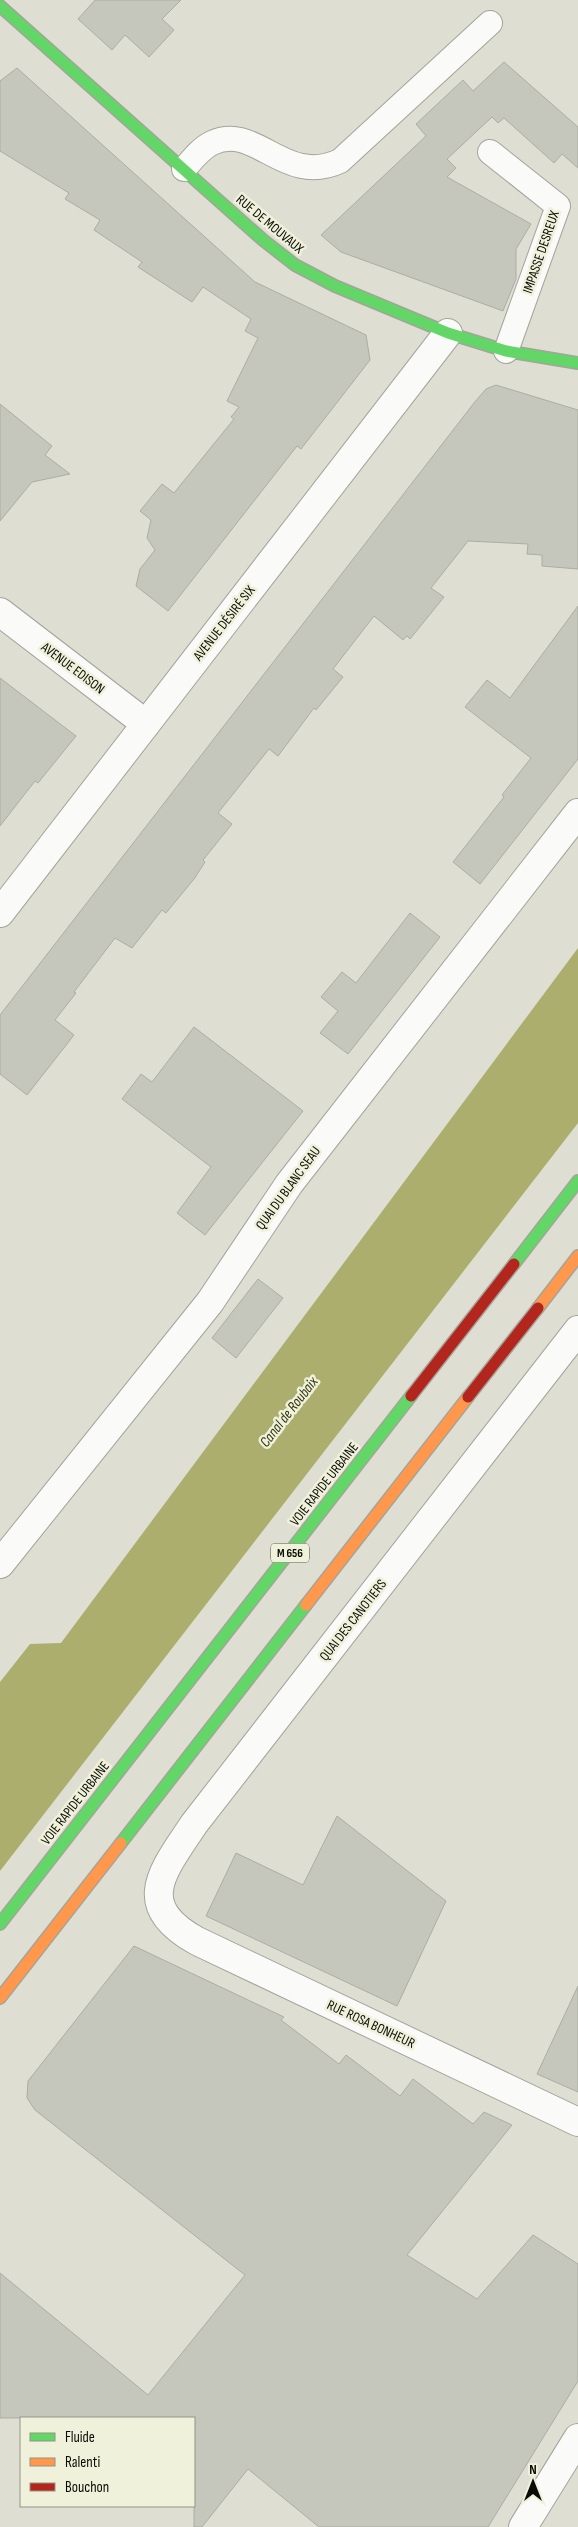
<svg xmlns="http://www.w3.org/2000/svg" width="578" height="2527" font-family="'Sofia Sans Condensed',sans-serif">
	<rect width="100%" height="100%" fill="#dedfd2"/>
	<path fill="#acae6e" d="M578,948V1123L0,1871V1682L30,1644L61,1643Z"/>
	<g fill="#c5c6bc" stroke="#acada3">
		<path d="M95,0H181L162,19L174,30L149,57L125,35L112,50L78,19Z"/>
		<path d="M504,62L578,127V168L562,154L554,163L504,118L498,123L492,117L447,159L456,168L447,177L531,224L516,249V279L503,311L341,252L321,235L426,136L416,124L463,80L473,91Z"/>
		<path d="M17,68L255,282L366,335L370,360L301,449L297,446L168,611L136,586L140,569L155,550L147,538L151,520L140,511L162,484L174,493L234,419L231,417L239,407L227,401L258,338L245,331L251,319L203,287L192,302L138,267L142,262L94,230L100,220L65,199L69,193L0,151V81Z"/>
		<path d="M496,385L578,410V569L542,566V555L527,554L528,544L468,541L431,588L444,597L410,639L407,636L403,640L374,616L333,669L343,677L316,710L314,708L278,756L269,749L218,813L232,824L203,860L205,862L194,879L166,913L162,910L132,948L115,938L74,992L76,993L55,1020L74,1035L27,1095L0,1074V1015L474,403L486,389Z"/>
		<path d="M0,404L52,446L45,455L70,474L32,482L0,521Z"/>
		<path d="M578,606V759L480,884L453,862L504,797L502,795L531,758L465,707L487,680L510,698Z"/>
		<path d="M0,678L76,736L38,783L35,781L0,826Z"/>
		<path d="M410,913L440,937L348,1054L320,1033L338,1011L321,997L342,972L356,983Z"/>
		<path d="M194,1027L303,1111L205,1235L177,1213L211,1167L122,1099L141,1074L152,1082Z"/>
		<path d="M258,1279L283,1298L236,1358L212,1338Z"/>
		<path d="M337,1816L446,1901L397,2006L206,1916L236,1853L303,1885Z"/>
		<path d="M134,1946L284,2017L281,2020L339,2064L346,2055L400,2096L413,2079L473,2124L484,2112L512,2125L407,2255L477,2299L533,2235L578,2264V2381L488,2527H319L248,2469L202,2527H194V2418H0V2273L148,2395L245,2275L35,2110L27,2098L28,2081Z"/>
		<path d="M578,1986V2092L537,2074Z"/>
	</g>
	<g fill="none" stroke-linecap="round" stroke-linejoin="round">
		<defs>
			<g id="lane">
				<path d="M490,152L558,206L506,351"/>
				<path d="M184,169C192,160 201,148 212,143C256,122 284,187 340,161L490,23"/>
			</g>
			<g id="street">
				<path d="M0,612L146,724"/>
				<path d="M0,913L448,333"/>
				<path d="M578,1330L194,1824C163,1871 132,1905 197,1941L578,2122"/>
				<path d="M0,1564L210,1302L289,1184L578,813"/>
				<path d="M523,2527L578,2438"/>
			</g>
			<g id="fast">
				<path d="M0,6L263,240L295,265L335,286L448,333L506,351L578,363"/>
				<path d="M514,1264L578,1181"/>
				<path d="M121,1843L306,1605"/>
				<path d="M0,1924L411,1396"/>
			</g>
			<g id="slow">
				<path d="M538,1308L578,1256"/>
				<path d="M306,1605L468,1397"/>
				<path d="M0,1998L121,1843"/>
			</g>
			<g id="jam">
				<path d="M411,1396L514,1264"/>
				<path d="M468,1397L538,1308"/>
			</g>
		</defs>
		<use href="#lane" stroke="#a3a49a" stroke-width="26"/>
		<use href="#street" stroke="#a3a49a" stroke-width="30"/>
		<use href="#fast" stroke="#a3a49a" stroke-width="14"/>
		<use href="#slow" stroke="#a3a49a" stroke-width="14"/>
		<use href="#jam" stroke="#a3a49a" stroke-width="14"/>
		<use href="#lane" stroke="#fafaf8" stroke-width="24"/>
		<use href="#street" stroke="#fafaf8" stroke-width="28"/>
		<use href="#fast" stroke="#63d668" stroke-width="11"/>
		<use href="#slow" stroke="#ff974d" stroke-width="11"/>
		<use href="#jam" stroke="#b3261e" stroke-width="11"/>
	</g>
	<g text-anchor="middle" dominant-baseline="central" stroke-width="5" stroke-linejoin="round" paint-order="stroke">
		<rect fill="#eff1da" stroke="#4f5145" stroke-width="1" x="271" y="1543.5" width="38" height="19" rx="4"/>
		<g font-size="12" font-weight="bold" fill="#0b0c05">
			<text x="290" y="1553">M 656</text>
		</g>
		<g font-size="14" fill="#0b0c05" stroke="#eff1da">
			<text transform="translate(270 224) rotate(40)">RUE DE MOUVAUX</text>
			<text transform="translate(541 252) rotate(-71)">IMPASSE DESREUX</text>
			<text transform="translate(224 623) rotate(-52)">AVENUE DÉSIRÉ SIX</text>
			<text transform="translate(73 668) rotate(37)">AVENUE EDISON</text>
			<text transform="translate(288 1188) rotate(-54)">QUAI DU BLANC SEAU</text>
			<text transform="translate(324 1484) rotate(-52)">VOIE RAPIDE URBAINE</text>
			<text transform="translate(353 1620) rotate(-52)">QUAI DES CANOTIERS</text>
			<text transform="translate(75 1803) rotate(-52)">VOIE RAPIDE URBAINE</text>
			<text transform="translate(371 2024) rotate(25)">RUE ROSA BONHEUR</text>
		</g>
		<g font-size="15" font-style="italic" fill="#353610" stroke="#eff1da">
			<text transform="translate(289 1412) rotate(-52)">Canal de Roubaix</text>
		</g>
	</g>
	<rect x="20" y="2417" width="175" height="90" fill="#eff1da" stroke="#949585"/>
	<rect x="30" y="2433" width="25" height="8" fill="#63d668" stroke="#949585"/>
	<text x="65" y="2442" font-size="15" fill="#0b0c05">Fluide</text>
	<rect x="30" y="2458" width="25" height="8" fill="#ff974d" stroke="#949585"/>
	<text x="65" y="2467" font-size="15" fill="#0b0c05">Ralenti</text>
	<rect x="30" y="2483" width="25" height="8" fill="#b3261e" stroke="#949585"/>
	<text x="65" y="2492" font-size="15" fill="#0b0c05">Bouchon</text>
	<g transform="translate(533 2482)" stroke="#eff1da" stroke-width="4" paint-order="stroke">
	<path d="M0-4L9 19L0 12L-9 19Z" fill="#0b0c05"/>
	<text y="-8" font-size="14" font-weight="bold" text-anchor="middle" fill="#0b0c05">N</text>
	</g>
</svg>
